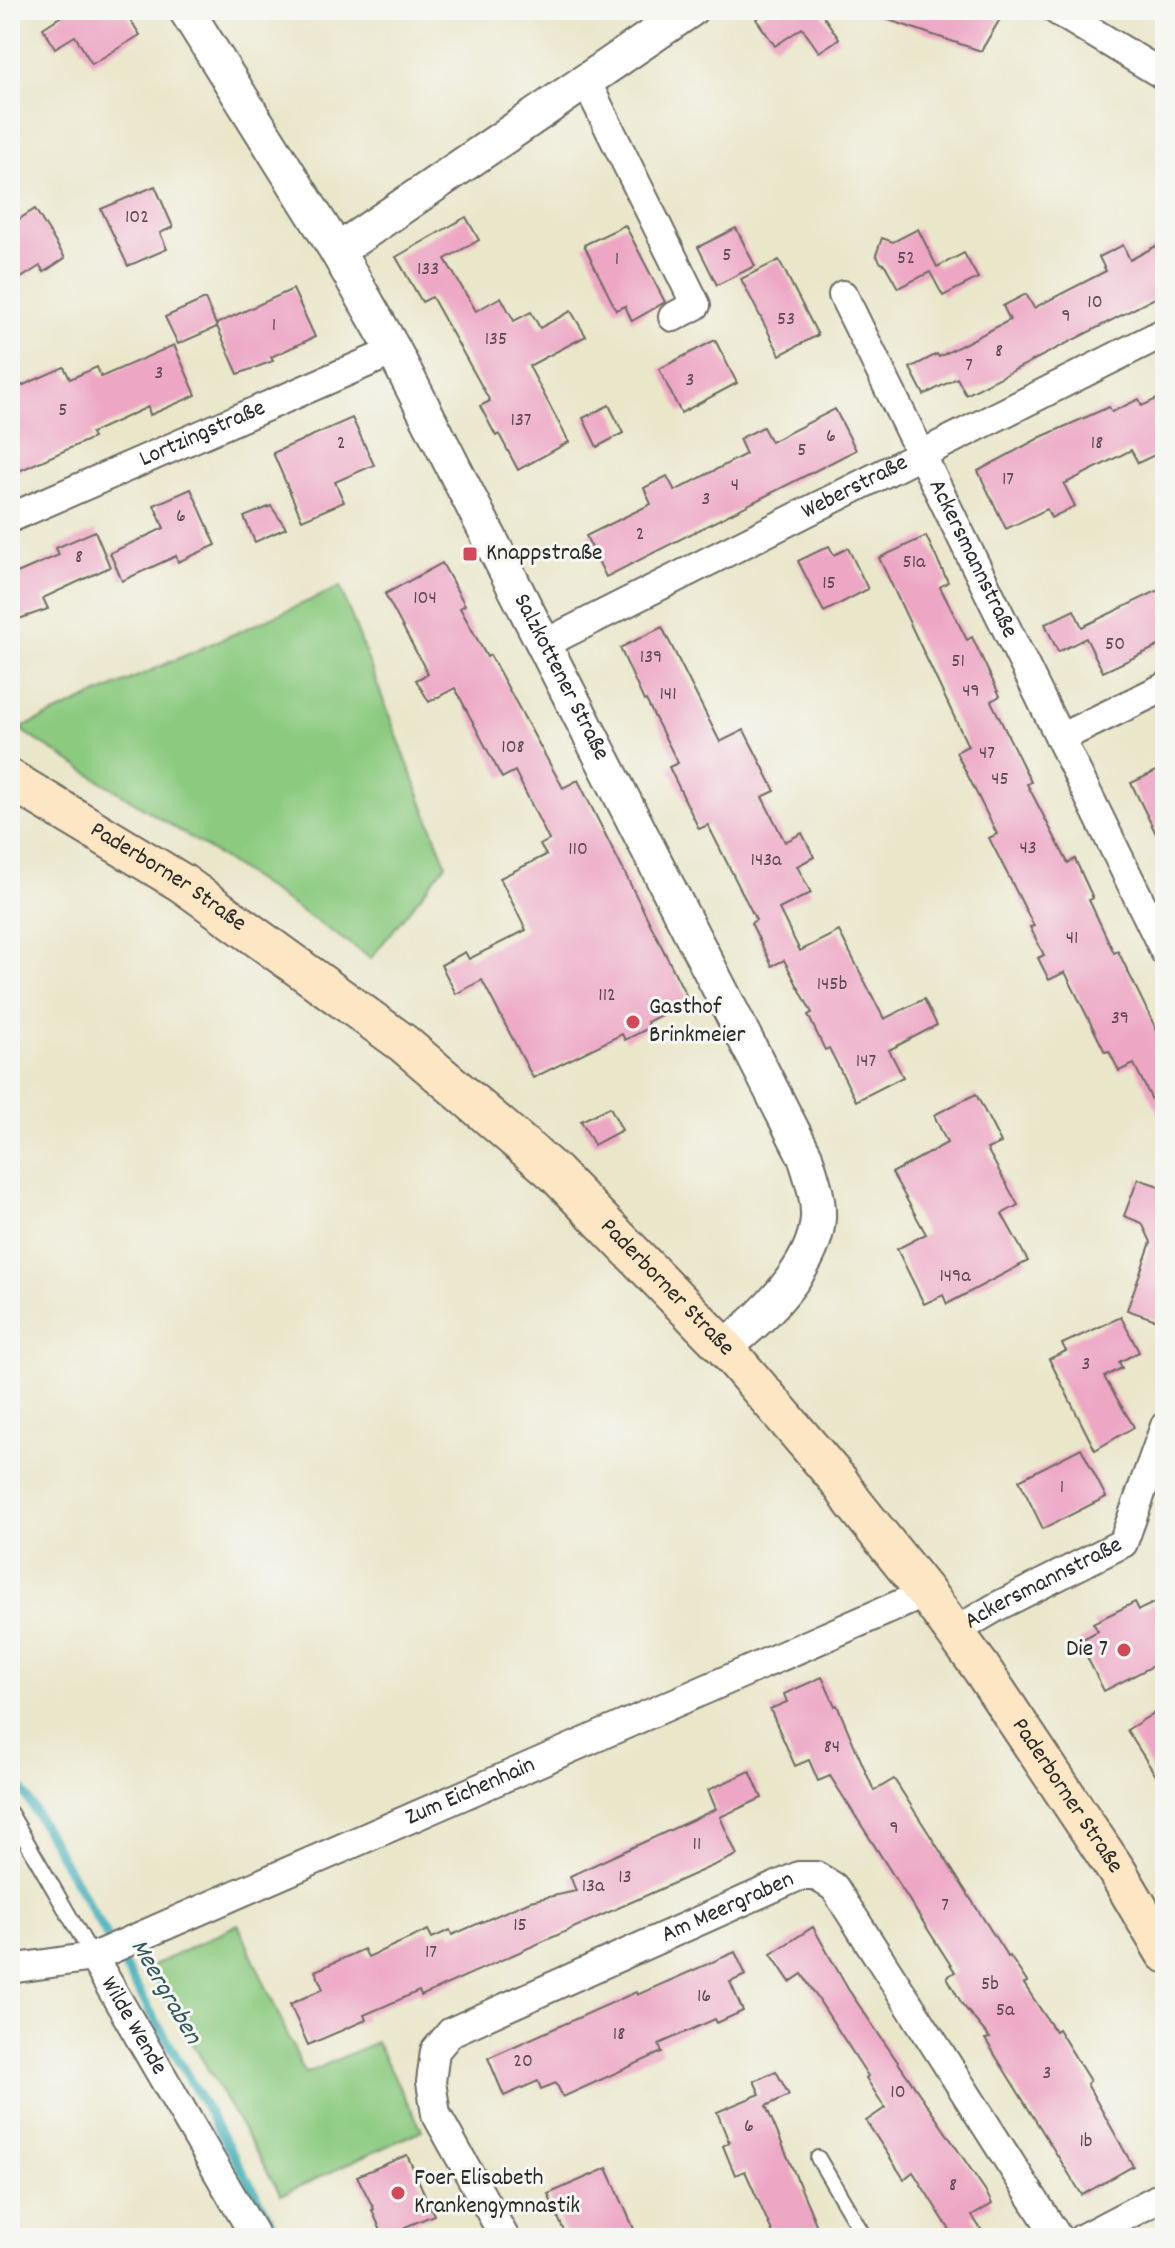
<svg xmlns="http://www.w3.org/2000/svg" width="1175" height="2248" font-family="Dekko,sans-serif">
	<rect width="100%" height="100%" fill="#f6f6f2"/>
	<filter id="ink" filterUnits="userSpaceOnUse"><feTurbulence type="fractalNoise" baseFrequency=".0125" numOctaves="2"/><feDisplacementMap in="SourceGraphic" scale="16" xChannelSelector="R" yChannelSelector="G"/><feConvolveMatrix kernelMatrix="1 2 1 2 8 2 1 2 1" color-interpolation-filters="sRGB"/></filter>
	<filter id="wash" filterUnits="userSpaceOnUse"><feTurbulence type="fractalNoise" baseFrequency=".006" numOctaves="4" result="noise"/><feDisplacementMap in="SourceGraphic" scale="32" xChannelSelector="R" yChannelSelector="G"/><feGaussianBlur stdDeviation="1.8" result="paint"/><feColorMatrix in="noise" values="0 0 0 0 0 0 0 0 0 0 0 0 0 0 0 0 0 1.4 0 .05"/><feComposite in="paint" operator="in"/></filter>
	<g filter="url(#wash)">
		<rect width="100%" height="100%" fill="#eae6ca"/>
		<g fill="#8cca80" stroke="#5c7a56" stroke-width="2">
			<path d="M340,587L446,864L371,958L210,850L19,729Z"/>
			<path d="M238,1924L305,2074L376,2042L422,2130L281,2195L149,1968Z"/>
		</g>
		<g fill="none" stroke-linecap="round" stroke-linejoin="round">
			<path stroke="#3fafb8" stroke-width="9" d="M10,1768L281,2238"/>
		</g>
		<g id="blocks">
			<g fill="#eda6c4">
				<path d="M59,10H124L140,35L92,64L75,36L55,48L43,28L63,15Z"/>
				<path d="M769,10H828L822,14L839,39L819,52L802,28L775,46L756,19Z"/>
				<path d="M872,10H973L1000,19L981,51L871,14Z"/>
				<path d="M155,186L173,227L160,233L167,249L128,266L101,209Z"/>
				<path d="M35,209L65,258L44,272L40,266L10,285V225Z"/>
				<path d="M466,217L479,240L445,259L476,311L501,297L514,321L531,312L540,328L571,311L586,336L529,366L569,442L518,470L499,434L496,436L480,406L490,401L432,297L422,302L396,257Z"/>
				<path d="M625,225L665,302L632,321L625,306L616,310L584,245Z"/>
				<path d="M736,228L755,266L717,285L698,247Z"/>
				<path d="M918,229L937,267L964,253L978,278L943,296L930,272L898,288L885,265L881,263L876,255L882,238L893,242Z"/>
				<path d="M1165,241V293L966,395L957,378L924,395L910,368L937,354L939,357L1010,320L1003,306L1026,294L1034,308L1106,271L1099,257L1123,245L1130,260Z"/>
				<path d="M779,260L818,335L780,355L741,279Z"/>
				<path d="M293,289L315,337L271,357L273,361L238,374L216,324Z"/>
				<path d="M205,299L217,327L178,344L165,317Z"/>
				<path d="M715,340L737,383L681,413L659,369Z"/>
				<path d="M174,345L196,395L150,415L148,407L91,433L93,438L10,475V391L64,367L70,379L97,367L101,377Z"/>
				<path d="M1165,395V450L1138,463L1131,450L1064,484L1075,506L1051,518L1047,509L1006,529L978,471L1041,437L1109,407L1112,412L1139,399L1142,406Z"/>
				<path d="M609,405L623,433L597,447L583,418Z"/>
				<path d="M835,409L856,450L606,577L586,536L651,504L644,488L667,476L675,491L746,454L739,439L763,427L771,442Z"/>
				<path d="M352,418L374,465L335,482L344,502L302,520L273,453Z"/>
				<path d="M191,489L216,545L178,562L176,556L122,581L110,553L164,528L154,505Z"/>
				<path d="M271,506L286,528L255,542L244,517Z"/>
				<path d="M95,531L110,567L43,598L48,609L10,622V576L59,555L56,548Z"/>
				<path d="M926,536L948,582L940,587L967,640L972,637L1000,696L991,701L1031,782L1027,784L1068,863L1075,859L1093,898L1089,900L1114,953L1118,951L1165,1047V1126L1134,1064L1119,1071L1109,1051L1105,1052L1065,972L1049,980L1038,958L1044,955L1030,927L1034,926L989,838L997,834L956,752L968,746L879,558Z"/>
				<path d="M829,546L834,555L848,548L868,589L824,612L798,561Z"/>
				<path d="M442,563L465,605L460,608L487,657L490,655L563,788L578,780L689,1001L647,1022L649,1028L625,1040L622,1034L533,1078L482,980L456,994L441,965L465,952L469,959L526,930L500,878L546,855L540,845L549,840L515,771L502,778L455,688L429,702L416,680L428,674L385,594Z"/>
				<path d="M1165,587V643L1103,672L1086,638L1058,652L1045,624L1074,610L1082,627Z"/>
				<path d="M662,627L720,742L744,730L775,791L762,797L785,842L802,833L814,857L797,866L811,893L779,909L800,951L839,931L884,1019L924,999L937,1025L889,1050L903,1077L856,1101L829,1048L825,1050L808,1015L812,1013L784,960L772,966L751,923L756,920L708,825L699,829L669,767L678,763L646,700L644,701L620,648Z"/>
				<path d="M1165,767V852L1131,783Z"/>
				<path d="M976,1094L1001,1143L987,1149L1018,1205L1002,1214L1028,1261L947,1304L943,1295L924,1304L897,1249L926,1234L892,1173L947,1143L934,1115Z"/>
				<path d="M610,1107L622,1130L594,1145L581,1121Z"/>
				<path d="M1138,1179L1165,1188V1323L1127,1310L1151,1242L1142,1223L1124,1216Z"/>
				<path d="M1121,1317L1139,1352L1119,1362L1122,1368L1104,1377L1134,1427L1095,1450L1049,1359L1066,1351L1062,1344Z"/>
				<path d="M1081,1448L1106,1497L1043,1529L1019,1480Z"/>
				<path d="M1158,1601L1165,1615V1660L1104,1691L1079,1641L1098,1631L1093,1623L1135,1602L1139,1610Z"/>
				<path d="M822,1677L835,1706L837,1705L874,1791L894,1779L1008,1957L1010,1956L1027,1982L1024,1984L1055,2031L1058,2029L1090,2081L1087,2084L1133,2166L1082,2195L985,2039L990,2038L962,2004L947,1977L955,1972L830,1776L818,1781L809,1760L795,1766L770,1709L787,1702L784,1694Z"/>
				<path d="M1165,1706V1790L1127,1730Z"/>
				<path d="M750,1771L762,1798L720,1817L737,1855L421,1996L419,1991L364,2015L366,2020L308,2045L290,2004L323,1989L315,1971L364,1949L368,1957L428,1930L432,1938L450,1930L452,1935L530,1901L576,1891L570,1876L716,1809L708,1790Z"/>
				<path d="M813,1927L848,1989L985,2190L992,2204L972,2216L987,2238H955L913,2172L904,2179L866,2121L885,2108L866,2078L868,2076L802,1974L790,1982L771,1954Z"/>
				<path d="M735,1952L746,1975L730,1982L743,2011L717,2023L715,2019L659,2044L662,2052L563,2097L556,2083L541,2089L538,2081L504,2096L488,2058L636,1992L637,1995Z"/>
				<path d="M776,2071L789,2095L766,2106L819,2231L803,2238H775L745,2171L735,2175L723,2146L729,2142L717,2112L760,2094L754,2081Z"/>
				<path d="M407,2155L434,2215L405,2227L411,2238H384L372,2210L374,2209L357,2176Z"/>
				<path d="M607,2168L638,2238H567L548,2194Z"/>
			</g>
		</g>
	</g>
	<g filter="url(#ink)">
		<use href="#blocks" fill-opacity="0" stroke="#6e6c63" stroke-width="2"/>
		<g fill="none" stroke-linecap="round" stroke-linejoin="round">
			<defs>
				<g id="service">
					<path d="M10,1813L93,1957"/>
					<path d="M818,2158L865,2238"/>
				</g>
				<g id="minor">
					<path d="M1056,10L1165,76"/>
					<path d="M586,81L696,305L673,317"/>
					<path id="s1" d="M843,295L1165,952"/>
					<path id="s2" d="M10,518L394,351"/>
					<path id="s3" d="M544,644L1165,332"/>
					<path d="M1060,738L1165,687"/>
					<path id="s4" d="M954,1632L998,1606L1123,1543L1165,1426"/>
					<path id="s5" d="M93,1957L256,2238"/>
					<path id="s6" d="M10,1969L93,1957L926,1593"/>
					<path id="s7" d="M505,2238L436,2114L431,2082L435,2051L451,2032L799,1876H816L834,1887L1058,2238"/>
					<path d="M1083,2238L1165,2195"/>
				</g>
				<g id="tertiary">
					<path id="s8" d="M186,10L337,251L394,351L805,1156C811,1176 819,1197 818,1218C815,1267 761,1320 724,1347"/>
					<path d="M337,251L690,10"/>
				</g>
				<g id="secondary">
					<path id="s9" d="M10,779L182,883L403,1043L555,1173L724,1347L839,1481L853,1502L926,1593L981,1668L1118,1873L1165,1953"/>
				</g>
			</defs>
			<use href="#service" stroke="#6e6c63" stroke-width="18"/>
			<use href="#minor" stroke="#6e6c63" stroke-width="32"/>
			<use href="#tertiary" stroke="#6e6c63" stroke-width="38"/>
			<use href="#secondary" stroke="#6e6c63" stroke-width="42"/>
			<use href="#service" stroke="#fff" stroke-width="14"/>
			<use href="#minor" stroke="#fff" stroke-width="28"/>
			<use href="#tertiary" stroke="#fff" stroke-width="34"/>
			<use href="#secondary" stroke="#fce6c4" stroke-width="38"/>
		</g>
	</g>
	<g fill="#d1495b" stroke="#f6f6f2" stroke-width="3">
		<rect x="462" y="546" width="16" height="16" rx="4"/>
		<circle cx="633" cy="1022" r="8"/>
		<circle cx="1124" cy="1650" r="8"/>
		<circle cx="398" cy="2193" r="8"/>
	</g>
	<g text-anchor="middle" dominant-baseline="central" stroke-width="6" stroke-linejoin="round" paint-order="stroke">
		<g font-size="20" fill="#5c4a51">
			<text x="137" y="218">102</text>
			<text x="727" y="256">5</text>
			<text x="906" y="259">52</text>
			<text x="617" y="260">1</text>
			<text x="428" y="270">133</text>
			<text x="1095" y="303">10</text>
			<text x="1066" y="317">9</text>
			<text x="786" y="320">53</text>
			<text x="274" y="326">1</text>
			<text x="496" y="340">135</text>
			<text x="999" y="352">8</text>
			<text x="969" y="366">7</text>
			<text x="159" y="374">3</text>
			<text x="690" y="381">3</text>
			<text x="63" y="411">5</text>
			<text x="521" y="421">137</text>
			<text x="831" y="437">6</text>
			<text x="341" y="444">2</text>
			<text x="1097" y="444">18</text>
			<text x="802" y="451">5</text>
			<text x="1008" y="480">17</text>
			<text x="735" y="486">4</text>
			<text x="706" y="500">3</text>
			<text x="181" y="517">6</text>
			<text x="640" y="535">2</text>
			<text x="79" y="558">8</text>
			<text x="914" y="563">51a</text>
			<text x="829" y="584">15</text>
			<text x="425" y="599">104</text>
			<text x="1115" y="645">50</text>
			<text x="651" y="658">139</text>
			<text x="958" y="662">51</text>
			<text x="971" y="692">49</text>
			<text x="668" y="695">141</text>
			<text x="513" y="748">108</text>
			<text x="987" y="754">47</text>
			<text x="1000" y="780">45</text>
			<text x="1028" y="849">43</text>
			<text x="578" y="850">110</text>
			<text x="766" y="861">143a</text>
			<text x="1072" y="939">41</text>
			<text x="832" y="985">145b</text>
			<text x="607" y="996">112</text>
			<text x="1120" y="1019">39</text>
			<text x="866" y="1062">147</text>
			<text x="955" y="1277">149a</text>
			<text x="1086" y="1365">3</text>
			<text x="1062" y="1488">1</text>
			<text x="832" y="1748">84</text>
			<text x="894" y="1829">9</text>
			<text x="697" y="1845">11</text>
			<text x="625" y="1878">13</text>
			<text x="593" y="1887">13a</text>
			<text x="945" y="1906">7</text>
			<text x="520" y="1926">15</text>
			<text x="431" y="1953">17</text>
			<text x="990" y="1985">5b</text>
			<text x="704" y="1997">16</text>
			<text x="1005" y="2011">5a</text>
			<text x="619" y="2035">18</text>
			<text x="523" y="2062">20</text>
			<text x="1047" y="2074">3</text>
			<text x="898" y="2093">10</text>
			<text x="749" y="2127">6</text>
			<text x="1086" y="2142">1b</text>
			<text x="953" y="2186">8</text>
		</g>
		<g font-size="24" fill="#2b2b2b" stroke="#f6f6f2">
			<text stroke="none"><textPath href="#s2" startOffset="210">Lortzingstraße</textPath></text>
			<text stroke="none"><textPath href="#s3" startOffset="348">Weberstraße</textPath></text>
			<text stroke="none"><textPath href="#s1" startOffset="294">Ackersmannstraße</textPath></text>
			<text stroke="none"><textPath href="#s8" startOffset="766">Salzkottener Straße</textPath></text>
			<text stroke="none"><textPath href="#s9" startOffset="186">Paderborner Straße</textPath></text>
			<text stroke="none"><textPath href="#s9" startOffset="834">Paderborner Straße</textPath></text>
			<text stroke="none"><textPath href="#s4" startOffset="102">Ackersmannstraße</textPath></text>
			<text stroke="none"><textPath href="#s6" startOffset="496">Zum Eichenhain</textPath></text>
			<text stroke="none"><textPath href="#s9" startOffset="1482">Paderborner Straße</textPath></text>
			<text stroke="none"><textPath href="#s7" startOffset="534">Am Meergraben</textPath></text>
			<text stroke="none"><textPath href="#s5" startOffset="80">Wilde Wende</textPath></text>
		</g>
		<g font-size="24" fill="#2b2b2b" stroke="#f6f6f2" text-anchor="start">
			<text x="486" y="554">Knappstraße</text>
			<text x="649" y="1008">Gasthof<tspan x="649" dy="28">Brinkmeier</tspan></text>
			<text x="1108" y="1650" text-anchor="end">Die 7</text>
			<text x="414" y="2179">Foer Elisabeth<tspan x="414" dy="28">Krankengymnastik</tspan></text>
		</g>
		<g font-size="26" font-style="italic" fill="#32595c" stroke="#f6f6f2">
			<text transform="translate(165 1992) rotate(60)">Meergraben</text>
		</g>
	</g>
	<rect width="1175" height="2248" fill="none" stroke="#f6f6f2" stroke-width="40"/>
</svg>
